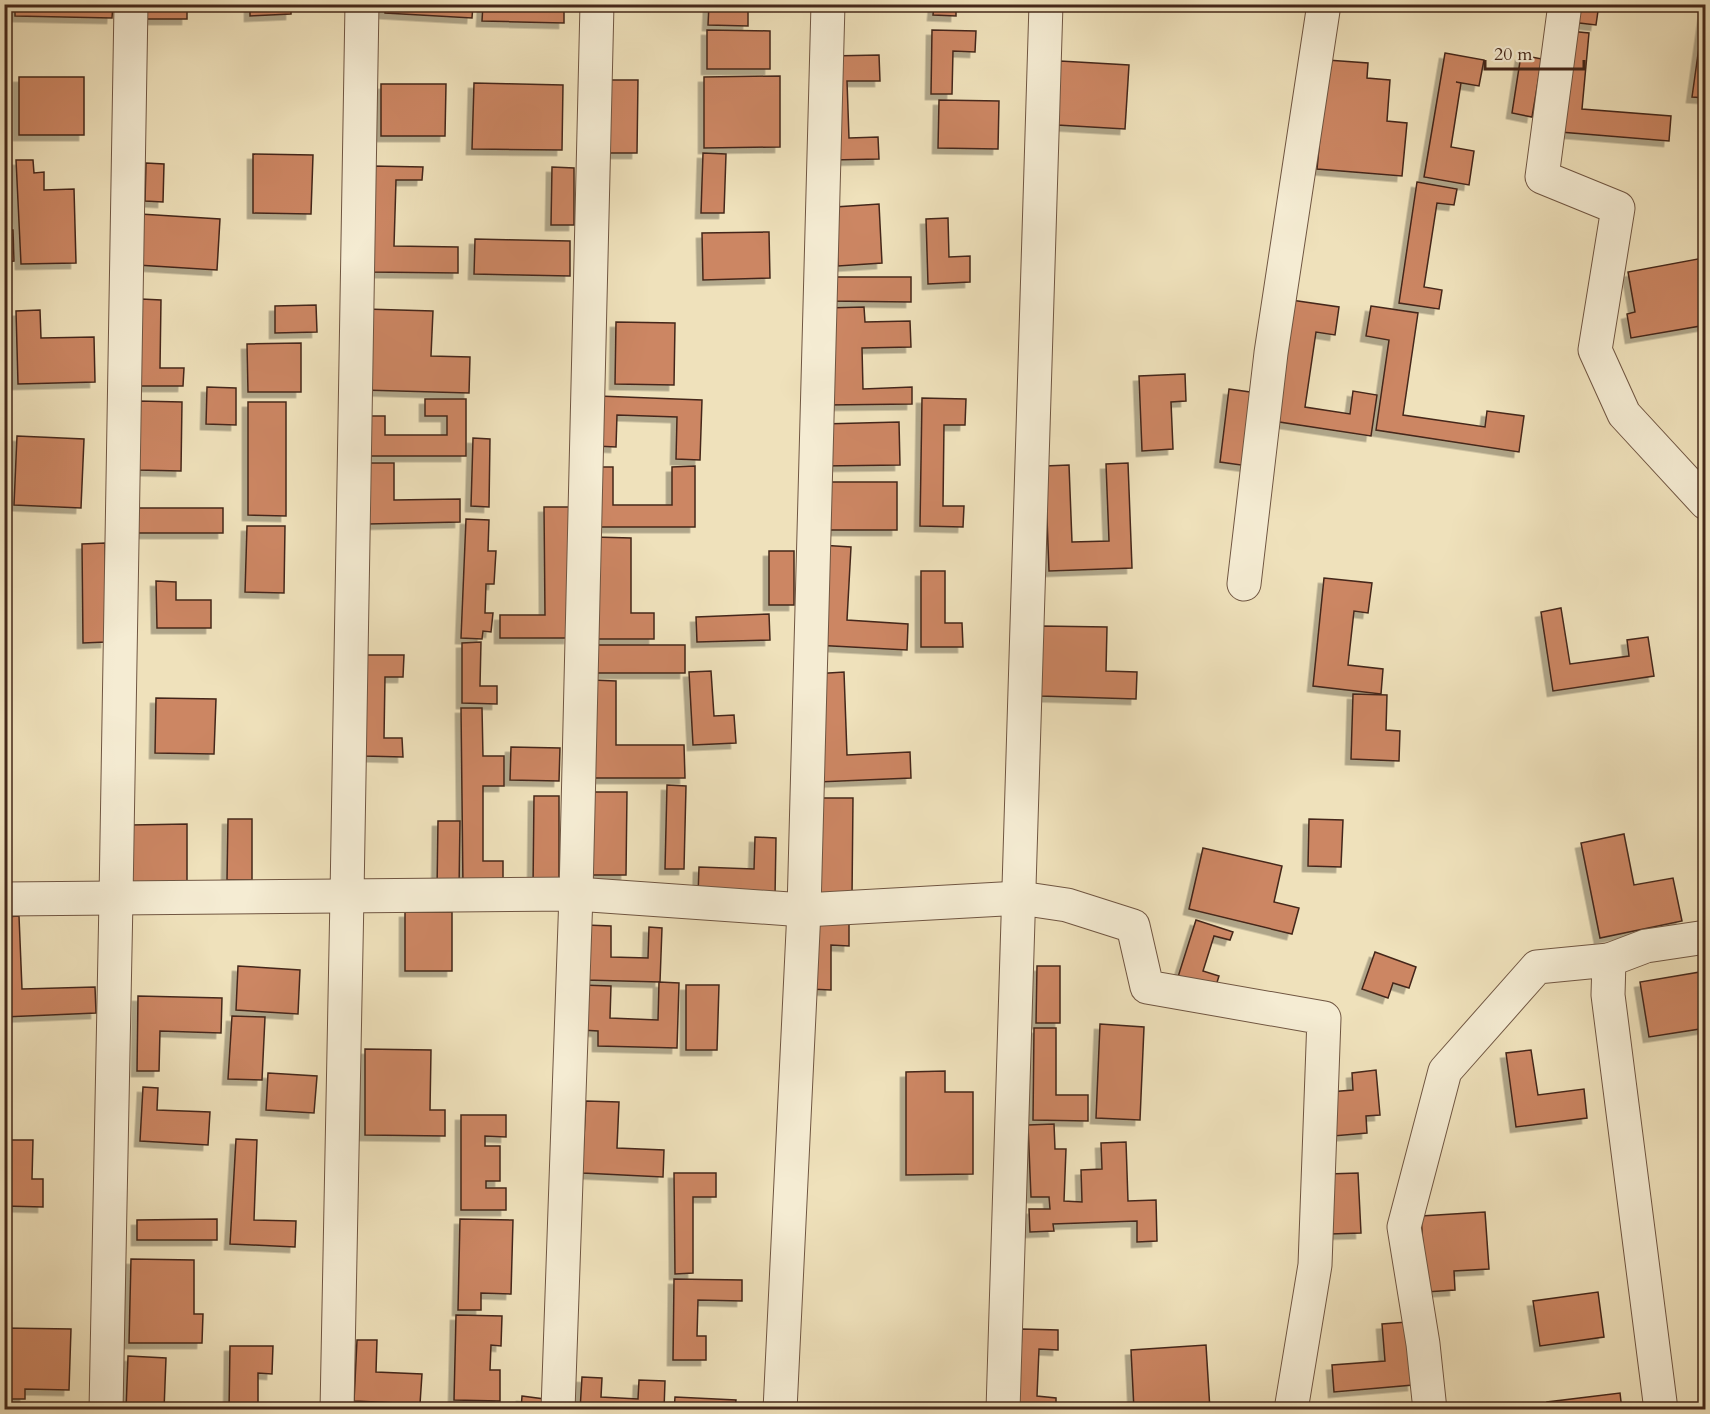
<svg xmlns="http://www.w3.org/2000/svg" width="1710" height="1414" font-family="Cardo,serif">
	<defs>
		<filter id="shadow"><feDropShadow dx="-5.5" dy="5.5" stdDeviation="0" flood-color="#0004"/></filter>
	</defs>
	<rect width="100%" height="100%" fill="#efe1bb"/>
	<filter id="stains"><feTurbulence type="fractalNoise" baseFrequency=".00333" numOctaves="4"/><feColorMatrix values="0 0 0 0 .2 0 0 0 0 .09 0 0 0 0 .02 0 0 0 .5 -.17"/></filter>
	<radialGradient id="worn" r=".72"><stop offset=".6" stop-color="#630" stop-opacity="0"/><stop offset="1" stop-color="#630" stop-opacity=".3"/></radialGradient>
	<g fill="#cc8663" stroke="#45281a" stroke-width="1.5" filter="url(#shadow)">
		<rect x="4" y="4" width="5" height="13"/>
		<path d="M15,4H113L112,18L15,16Z"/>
		<rect x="147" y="4" width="40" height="15"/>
		<path d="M250,4H291V14L250,16Z"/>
		<path d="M385,4H473L472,18L385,13Z"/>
		<path d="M483,4H564V23L482,21Z"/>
		<path d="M709,4H748V26L708,25Z"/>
		<path d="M934,4H956V16L933,15Z"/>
		<path d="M1573,4H1599L1596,25L1571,22Z"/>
		<path d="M1705,4L1706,98L1692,97Z"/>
		<path d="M707,30L770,31V69H707Z"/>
		<path d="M932,30L976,31L975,52L953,51L952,94H931Z"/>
		<path d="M1569,31L1589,33L1582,109L1671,116L1669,141L1560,132Z"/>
		<path d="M1445,53L1484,60L1479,86L1456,82L1461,83L1451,147L1474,151L1469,185L1424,177Z"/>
		<path d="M879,55L880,81H847L849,138L878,137L879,159L832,160L830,56Z"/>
		<path d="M1521,55L1542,59L1532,117L1512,113Z"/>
		<path d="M1327,60L1368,63L1367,78L1390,80L1387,121L1407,123L1402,176L1317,169Z"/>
		<path d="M1060,61L1129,65L1125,129L1057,125Z"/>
		<path d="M780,76V147L704,148V77Z"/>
		<rect x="19" y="77" width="65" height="58"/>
		<path d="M610,80H638L637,153H608Z"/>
		<path d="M474,83L563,85L562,150L472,149Z"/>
		<path d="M381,84H446L445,136H381Z"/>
		<path d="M939,100L999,101L998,149L938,148Z"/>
		<path d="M703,153L726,154L724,213H701Z"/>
		<path d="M253,154L313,155L311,214L253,213Z"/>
		<path d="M16,160H33L34,173L44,172V190L74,189L76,263L21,264Z"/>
		<path d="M146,163L164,164L163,202L145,201Z"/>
		<path d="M372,166L423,167L422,180H396L394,246L458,247V273L370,272Z"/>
		<path d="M552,167L574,168V225H551Z"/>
		<path d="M1417,182L1457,189L1454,205L1437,203L1424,287L1442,290L1439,309L1399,303Z"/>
		<path d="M879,204L882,263L838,266L835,207Z"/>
		<path d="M140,214L220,219L217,270L137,265Z"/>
		<path d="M948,218L949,257L970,256V282L928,284L926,219Z"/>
		<path d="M4,230H13L14,261L4,262Z"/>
		<path d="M769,232L770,278L703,280L702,233Z"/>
		<path d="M475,239L570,241V276L474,274Z"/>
		<path d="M1703,258L1706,274V325L1631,338L1627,314L1635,312L1628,272Z"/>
		<path d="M828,277H911V302L828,301Z"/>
		<path d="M141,299L161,300L160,368H184L183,386H140Z"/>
		<path d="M1291,300L1339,307L1335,335L1316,332L1305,407L1350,414L1353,391L1377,395L1371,436L1273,421Z"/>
		<path d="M316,305L317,332L275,333V306Z"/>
		<path d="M1371,306L1418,313L1403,415L1485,427L1487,411L1524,416L1519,452L1376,430L1389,340L1366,336Z"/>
		<path d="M864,307L865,322L910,321L911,347L862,348L863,389L912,387V404L827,405L825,308Z"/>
		<path d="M365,309L433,311L431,356L470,357L469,393L363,390Z"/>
		<path d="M40,310L41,338L94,337L95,382L18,384L16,311Z"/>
		<path d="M616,322L675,323L674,385L615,384Z"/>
		<path d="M4,330H9L10,389H4Z"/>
		<path d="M301,343V392H248L247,344Z"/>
		<path d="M1185,374L1186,401L1171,402L1173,449L1142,451L1139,376Z"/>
		<path d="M207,387L236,388V425L206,424Z"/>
		<path d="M1229,389L1257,393L1248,466L1220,462Z"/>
		<path d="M598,396L702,400L700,460L676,459L677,417L617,415L616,447L596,446Z"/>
		<path d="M922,398L966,399L965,425H944L943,506H964L963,527L920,526Z"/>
		<path d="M425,399H466V456H362V416H385V435H447V416H425Z"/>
		<path d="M138,401L182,402L181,471L137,470Z"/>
		<path d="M248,402H286V516L248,515Z"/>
		<path d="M899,422L900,465L822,466V424Z"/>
		<path d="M17,436L84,439L81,508L14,505Z"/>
		<path d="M473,438L490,439L489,507L471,506Z"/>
		<path d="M367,463H394V500L460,499V522L368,524Z"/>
		<path d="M1128,463L1132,568L1049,571L1045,466L1069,465L1072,542L1109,541L1106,464Z"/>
		<path d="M695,466V527H594V467H613V505H672V467Z"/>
		<rect x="823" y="482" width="74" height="48"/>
		<path d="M544,507H569V638H500V615H545Z"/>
		<rect x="135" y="508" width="88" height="25"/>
		<path d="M466,519L489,520L488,551H496L494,584H486L485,613H493L491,632L483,631L482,639L461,638Z"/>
		<path d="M247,526H285L284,593L245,592Z"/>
		<path d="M594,537L631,538V613H654V639H594Z"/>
		<path d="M105,543L106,642L83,643L82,544Z"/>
		<path d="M820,545L851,547L847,620L908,624L907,650L814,645Z"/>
		<rect x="769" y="551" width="25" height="54"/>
		<path d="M921,571H945V623H962L963,647H921Z"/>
		<path d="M1324,578L1372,583L1368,613L1354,611L1348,665L1383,669L1381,694L1313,686Z"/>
		<path d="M156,581L176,582V600H211V628H157Z"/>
		<path d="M1561,608L1570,664L1629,656L1627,640L1648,637L1654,676L1553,691L1541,612Z"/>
		<path d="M769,614L770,640L697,642L696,617Z"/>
		<path d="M1042,626L1107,627L1106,671L1137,672L1136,699L1040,696Z"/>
		<path d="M481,642L480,686H497V704L462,703V643Z"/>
		<rect x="591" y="645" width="94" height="28"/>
		<path d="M365,655H404L403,677H385L384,738H402L403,757L364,756Z"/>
		<path d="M711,671L714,716L734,715L736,743L693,745L689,672Z"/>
		<path d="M844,672L847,755L910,752L911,778L818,782L813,674Z"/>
		<path d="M592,680L616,681V745H684L685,778H592Z"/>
		<path d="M1353,694L1387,695L1386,730L1400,731L1399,761L1351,759Z"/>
		<path d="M156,698L216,699L214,754L155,753Z"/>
		<path d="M461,708H482L483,756H504V786H483V861H503V887L463,888Z"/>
		<path d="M511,747L560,748L559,781L510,780Z"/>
		<path d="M667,785L686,786L684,869H665Z"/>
		<path d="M592,792H627L626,875H590Z"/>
		<path d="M534,796H559V888H533Z"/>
		<path d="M814,798H853L852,897H813Z"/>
		<path d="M228,819H252V880H227Z"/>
		<path d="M1309,819L1343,820L1341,867L1308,866Z"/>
		<path d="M438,821H460L459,890H437Z"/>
		<path d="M187,824V883L131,884V825Z"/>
		<path d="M1624,834L1634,885L1673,878L1682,921L1600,938L1581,843Z"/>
		<path d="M755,837L776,838L775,897L698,895L699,867L754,869Z"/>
		<path d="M1203,848L1282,866L1274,902L1299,908L1292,934L1189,909Z"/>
		<rect x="405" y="912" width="47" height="59"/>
		<path d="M19,916L22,989L95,987L96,1013L4,1017V917Z"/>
		<path d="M1196,920L1233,932L1230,940L1214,936L1203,971L1219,976L1214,992L1177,980Z"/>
		<path d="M810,921H849V946L831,945V990L809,989Z"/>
		<path d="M586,925L611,926V957L648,958L649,927L662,928L660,982L585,980Z"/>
		<path d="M1375,952L1416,967L1409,988L1393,983L1388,998L1362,989Z"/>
		<path d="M238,966L300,970L298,1014L236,1010Z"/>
		<path d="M1037,966H1060V1023H1036Z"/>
		<path d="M1706,971V1028L1649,1037L1640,982Z"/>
		<path d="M659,982L679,983L677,1048L598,1046V1031L581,1030L582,985L611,986L610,1018L658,1020Z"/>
		<path d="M686,985H719L717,1050H686Z"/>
		<path d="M138,996L222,998L221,1033L160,1031L159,1071H137Z"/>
		<path d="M232,1016L265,1017L262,1080L228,1079Z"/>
		<path d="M1100,1024L1144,1027L1140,1120L1096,1118Z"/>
		<path d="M1034,1028H1056V1095H1088V1121L1033,1120Z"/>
		<path d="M365,1049L431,1050L430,1110H445V1136L365,1135Z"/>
		<path d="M1531,1050L1538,1095L1584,1089L1587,1118L1516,1127L1506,1053Z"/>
		<path d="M1376,1070L1380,1115L1366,1116L1367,1133L1333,1136L1329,1092L1353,1090L1352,1073Z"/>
		<path d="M945,1071V1092H973V1174L906,1175V1072Z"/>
		<path d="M268,1073L317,1076L314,1113L266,1110Z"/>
		<path d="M143,1087L158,1088L157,1110L210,1112L208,1145L140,1141Z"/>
		<path d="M586,1101L619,1102L617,1148L664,1150L663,1177L582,1173Z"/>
		<path d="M461,1115H506V1137L485,1136V1146H500V1181H486V1188H506V1210H461Z"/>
		<path d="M1054,1124L1055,1149H1066L1064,1201L1082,1202L1081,1170L1102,1169L1101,1143L1126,1142L1128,1201L1156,1200L1157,1241L1137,1242V1221L1053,1224L1054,1231L1030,1232L1029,1209H1050L1049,1197H1031L1028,1125Z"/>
		<path d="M236,1139L257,1140L254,1220L296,1221L295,1247L230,1244Z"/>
		<path d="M5,1140H33L32,1179H43V1207L5,1206Z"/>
		<path d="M674,1173H716V1197H693V1273L675,1274Z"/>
		<path d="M1358,1173L1361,1233L1330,1234L1327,1174Z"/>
		<path d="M1485,1212L1489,1269L1454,1271L1455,1290L1426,1292L1421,1216Z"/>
		<path d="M217,1219V1240H137V1220Z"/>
		<path d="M460,1219L513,1220L511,1294L481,1293V1310H458Z"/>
		<path d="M131,1259L194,1260V1314H203L202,1343H129Z"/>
		<path d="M674,1279L742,1280V1301L698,1300L697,1336H706V1360H673Z"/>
		<path d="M1598,1292L1604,1337L1540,1346L1533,1301Z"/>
		<path d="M456,1315L502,1316L501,1346L491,1345L490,1370H500V1401L454,1400Z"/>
		<path d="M1407,1322L1413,1385L1334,1392L1332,1365L1385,1361L1382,1324Z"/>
		<path d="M4,1328L71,1329L69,1390L25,1389V1399H4Z"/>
		<path d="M1022,1329L1058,1330V1350L1039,1349L1037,1396L1056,1398V1410H1018Z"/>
		<path d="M357,1340H377L376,1372L422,1374L420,1404L354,1401Z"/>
		<path d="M1206,1345L1210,1410H1134L1131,1350Z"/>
		<path d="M230,1346H273L272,1374L258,1373V1410H229Z"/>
		<path d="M128,1356L166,1358L164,1410H126Z"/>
		<path d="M582,1377L602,1378L601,1397L638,1399L639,1380L665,1381L664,1410H580Z"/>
		<path d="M1620,1393L1622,1410H1548L1547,1402Z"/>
		<path d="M522,1396L552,1400L550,1410H521Z"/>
		<path d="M675,1397L736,1400L735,1410H674Z"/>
	</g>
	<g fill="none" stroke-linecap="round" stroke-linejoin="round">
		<defs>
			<g id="street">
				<path d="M1565,4L1542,177L1618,208L1595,350L1624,414L1706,503"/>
				<path d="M1244,584L1271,353L1324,4"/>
				<path d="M4,899L576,894L804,910L1020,898L1067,905L1133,926L1147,987L1324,1018L1315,1265L1291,1410"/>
				<path d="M106,1410L116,899L131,4"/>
				<path d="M337,1410L347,896L362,4"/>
				<path d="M558,1410L576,894L597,4"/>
				<path d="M780,1410L804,910L828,4"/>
				<path d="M1003,1410L1046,4"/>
				<path d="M1430,1410L1423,1344L1404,1227L1445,1071L1537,967L1609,960"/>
				<path d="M1661,1410L1608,995L1609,960L1646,946L1706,937"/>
			</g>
		</defs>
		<use href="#street" stroke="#705642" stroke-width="35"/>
		<use href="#street" stroke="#f5ecd3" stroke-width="33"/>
	</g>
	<rect width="1710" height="1414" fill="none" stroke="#efe1bb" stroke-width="24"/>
	<rect x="6" y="6" width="1698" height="1402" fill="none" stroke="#45281a" stroke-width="3"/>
	<rect x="12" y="12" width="1686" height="1390" fill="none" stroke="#45281a" stroke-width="1.5"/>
	<path d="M1485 60v9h99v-9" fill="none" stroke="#45281a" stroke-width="3"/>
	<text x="1494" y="60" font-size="18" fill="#45281a" stroke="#f5ecd3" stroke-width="4.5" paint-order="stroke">20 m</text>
	<rect width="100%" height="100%" filter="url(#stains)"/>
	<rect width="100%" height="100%" fill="url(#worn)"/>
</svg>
